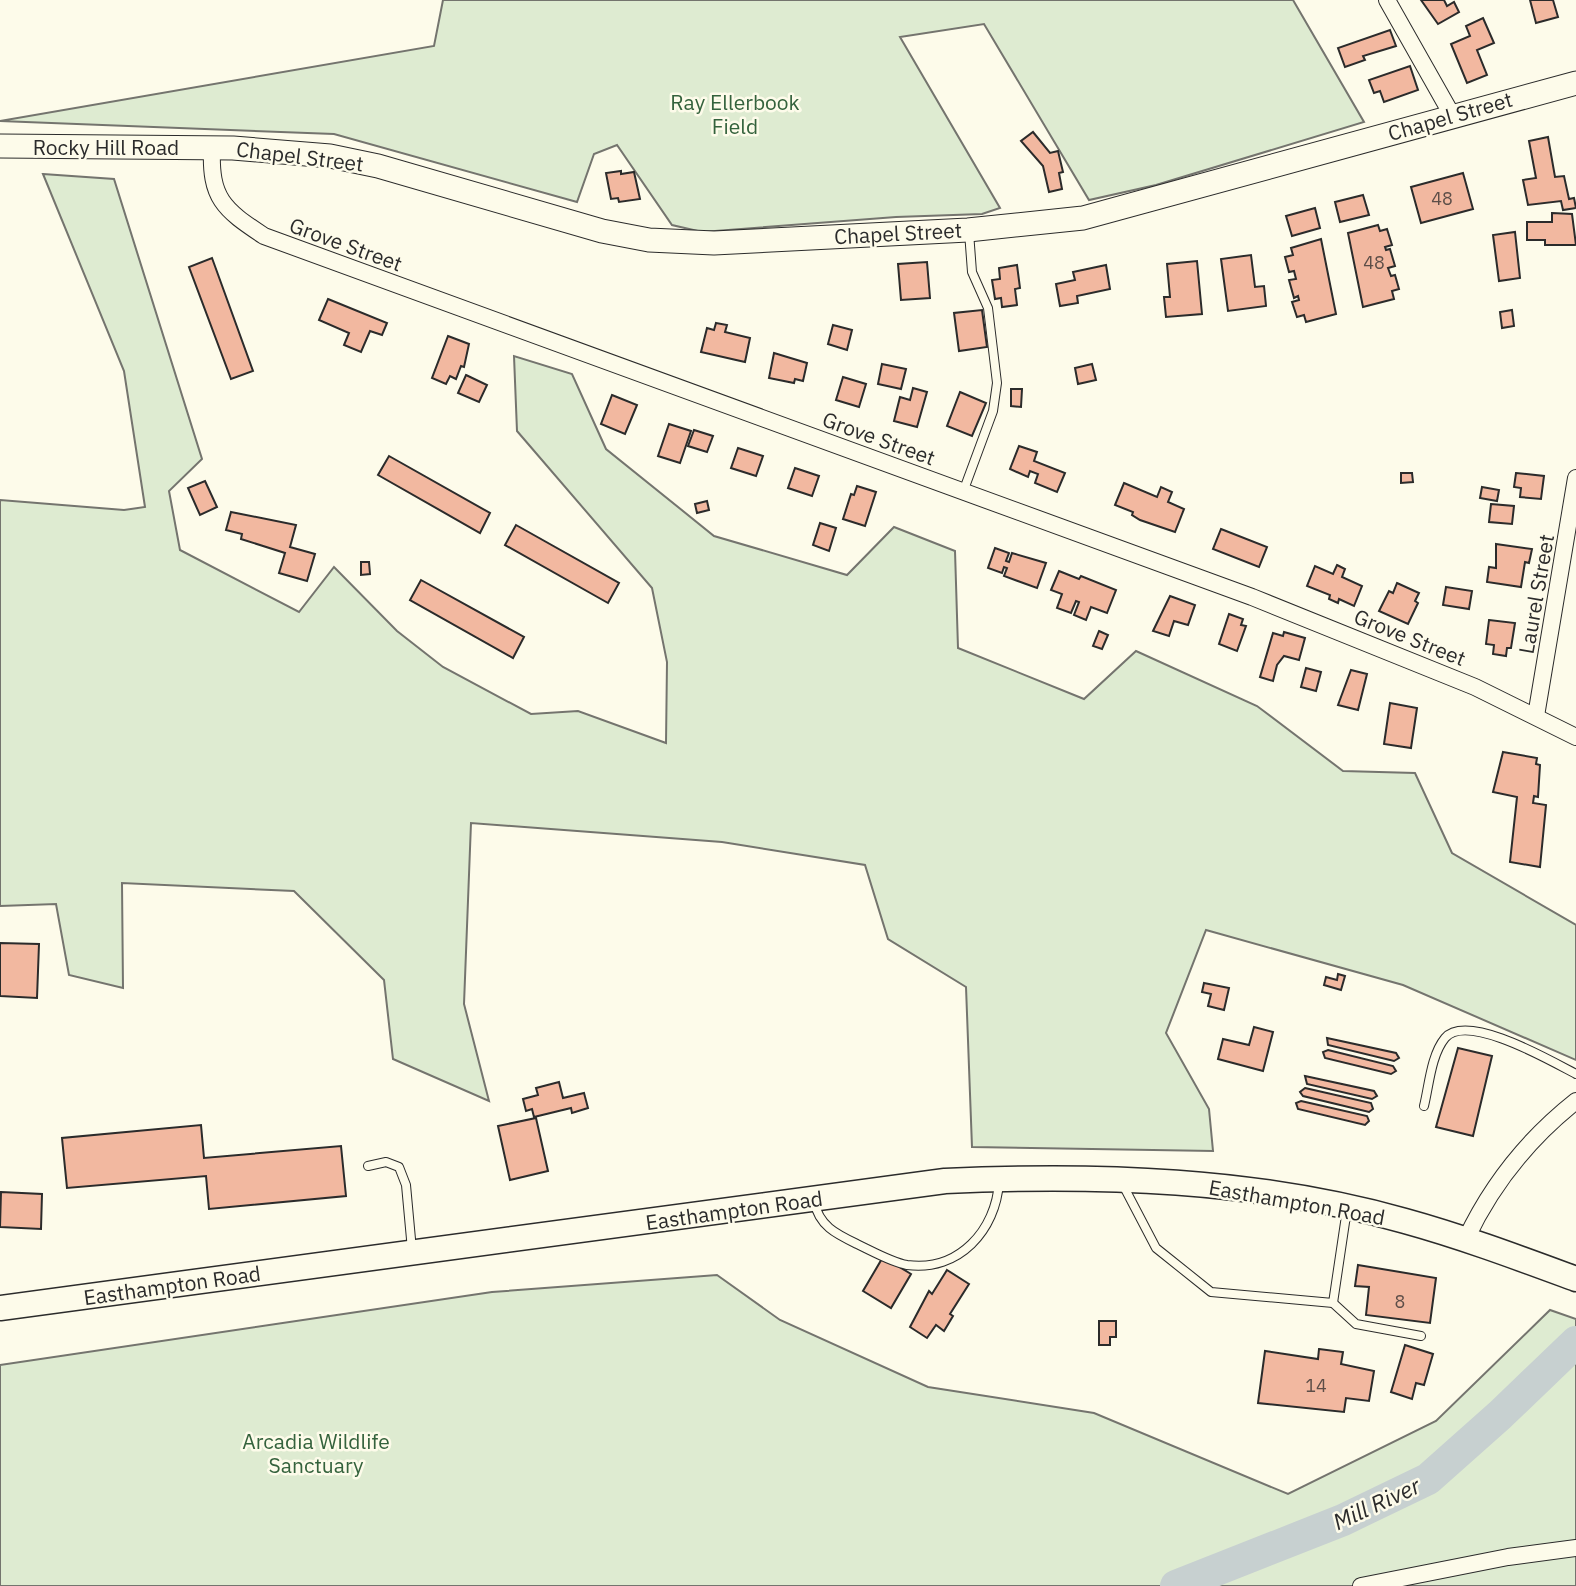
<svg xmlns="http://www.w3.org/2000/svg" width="1576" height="1586" font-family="'IBM Plex Sans',sans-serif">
	<rect width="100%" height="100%" fill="#fdfbea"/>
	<g fill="#deebd1" stroke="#74746e" stroke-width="2">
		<path d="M443,0H1293L1364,122L1156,185L1089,200L984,24L900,37L1000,208L982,214L896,217L702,232L672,225L617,145L594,154L577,202L334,134L0,121L434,46Z"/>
		<path d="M43,174L114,179L202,459L169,491L180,550L299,612L334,567L397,631L443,667L531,714L578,711L666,743L667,662L652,588L517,431L514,356L572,374L606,449L714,536L847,575L894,527L955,551L958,648L1084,699L1136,651L1257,706L1343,771L1415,773L1452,853L1576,925V1060L1403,985L1206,930L1166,1033L1209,1109L1213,1151L972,1147L966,987L888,939L865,865L722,842L471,823L464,1004L489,1101L393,1059L384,980L294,891L122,883L123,988L69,975L56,904L0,906V500L124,510L145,507L124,371Z"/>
		<path d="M717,1275L780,1320L928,1387L1094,1413L1288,1494L1436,1421L1550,1310L1576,1319V1586H0V1365L492,1292Z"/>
	</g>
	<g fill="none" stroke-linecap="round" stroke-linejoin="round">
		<path stroke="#c7d0d0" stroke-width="32" d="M1176,1586L1343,1520L1428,1479L1500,1415L1576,1342"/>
	</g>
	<g fill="#f2b8a0" stroke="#2b2b2b" stroke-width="2">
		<path d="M1421,0H1444L1447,6L1454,2L1459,12L1438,24Z"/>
		<path d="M1530,0H1553L1558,17L1536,23Z"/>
		<path d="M1483,18L1494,43L1477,50L1487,75L1467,83L1451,44L1470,36L1466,26Z"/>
		<path d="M1390,30L1396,46L1363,56L1365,60L1345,67L1338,48Z"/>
		<path d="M1410,66L1418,90L1384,102L1380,91L1374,93L1369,80Z"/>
		<path d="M1033,132L1050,153L1058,151L1063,172L1059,173L1062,189L1049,192L1043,166L1021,141Z"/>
		<path d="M1548,137L1555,177L1564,176L1569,199L1574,198L1576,208L1563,210L1561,201L1528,205L1523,180L1536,178L1529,141Z"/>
		<path d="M621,171V174L634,172L640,199L619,202L618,198L611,199L606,173Z"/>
		<path d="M1463,173L1473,209L1421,223L1411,187Z"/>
		<path d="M1363,195L1369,215L1340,222L1335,202Z"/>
		<path d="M1315,208L1320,228L1292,236L1286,216Z"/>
		<path d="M1552,213L1572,214L1576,245H1545V240H1527V222H1552Z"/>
		<path d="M1378,225L1380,231L1387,229L1392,245L1385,247L1386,250L1390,249L1395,266L1388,268L1391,276L1395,275L1399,289L1392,291L1394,299L1363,307L1348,233Z"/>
		<path d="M1515,232L1520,278L1499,281L1493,235Z"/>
		<path d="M1321,239L1336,314L1306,322L1304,315L1297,317L1292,302L1299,300L1298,296L1294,298L1289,280L1296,279L1294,271L1289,272L1285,257L1293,255L1291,248Z"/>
		<path d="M1251,255L1255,287L1264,286L1266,306L1228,311L1221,259Z"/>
		<path d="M212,258L253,371L231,379L189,267Z"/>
		<path d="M1197,261L1202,314L1166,317L1164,297H1170L1167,264Z"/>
		<path d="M927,262L930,298L901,300L898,264Z"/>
		<path d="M1017,265L1020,288L1015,289L1017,305L1002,307L1001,298L995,299L992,280L1000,279L999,268Z"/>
		<path d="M1106,265L1110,289L1077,296L1078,303L1060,306L1056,284L1075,280L1073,272Z"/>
		<path d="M328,299L387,323L382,335L370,331L361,352L344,345L349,333L319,320Z"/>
		<path d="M982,310L987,347L959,351L954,313Z"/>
		<path d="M1512,310L1514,326L1502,328L1500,312Z"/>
		<path d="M716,323L727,325L725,332L750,338L745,362L701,352L707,328L714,330Z"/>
		<path d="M833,325L852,330L847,350L828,344Z"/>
		<path d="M448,336L469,344L464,367L461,366L456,379L450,376L446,384L432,378Z"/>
		<path d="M774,353L807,363L803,381L795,379L794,383L769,378Z"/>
		<path d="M882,364L906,369L901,389L878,384Z"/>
		<path d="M1092,364L1096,380L1078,384L1075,368Z"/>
		<path d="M466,375L487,385L479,402L458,393Z"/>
		<path d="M843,377L866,384L859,407L836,400Z"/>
		<path d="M913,388L927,392L917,427L894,421L900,397L910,400Z"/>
		<path d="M1011,389H1022L1021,407L1011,406Z"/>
		<path d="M960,392L986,403L972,436L947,426Z"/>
		<path d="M612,395L637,405L625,434L601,424Z"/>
		<path d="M669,424L691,431L680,463L658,456Z"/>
		<path d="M694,430L713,436L707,452L688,446Z"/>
		<path d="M1019,446L1037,452L1034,461L1065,473L1057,492L1035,483L1038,474L1030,471L1028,477L1010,469Z"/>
		<path d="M738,448L763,456L756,476L731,468Z"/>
		<path d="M389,456L490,513L480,533L378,475Z"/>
		<path d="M795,468L819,476L812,496L788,488Z"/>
		<path d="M1401,473H1412L1413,482L1401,483Z"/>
		<path d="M1516,473L1544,476L1541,499L1520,497L1521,488L1514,487Z"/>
		<path d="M205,481L217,507L200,515L188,488Z"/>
		<path d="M1124,483L1157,497L1161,487L1172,492L1168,502L1184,509L1175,532L1140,520L1132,515L1133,512L1115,505Z"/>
		<path d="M857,486L876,492L865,526L843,519L851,494L854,495Z"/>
		<path d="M1482,487L1499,490L1497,501L1480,498Z"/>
		<path d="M707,501L709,510L697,513L695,504Z"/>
		<path d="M1491,504L1514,506L1512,524L1489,522Z"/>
		<path d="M231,512L296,525L290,547L315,554L307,581L279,573L285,553L241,539L242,534L226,530Z"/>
		<path d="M820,523L836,528L829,551L813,545Z"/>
		<path d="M516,525L619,583L608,603L505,545Z"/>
		<path d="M1221,529L1267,547L1259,567L1213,549Z"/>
		<path d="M1496,544L1532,549L1529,563L1525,562L1521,587L1487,582L1489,567L1496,568Z"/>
		<path d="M995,548L1009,553L1006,561L1009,562L1012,553L1046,563L1037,588L1004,576L1007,568L1004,567L1002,573L988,568Z"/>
		<path d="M361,562H369L370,574L361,575Z"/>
		<path d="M1337,565L1345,569L1342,577L1362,586L1354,606L1339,599L1338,603L1329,599L1330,595L1307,586L1315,566L1333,574Z"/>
		<path d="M1059,571L1079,579L1081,576L1116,590L1107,613L1091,607L1086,620L1074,615L1079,602L1076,601L1071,613L1057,608L1062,594L1051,590Z"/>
		<path d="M421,580L524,637L513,658L410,600Z"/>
		<path d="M1397,583L1419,593L1415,601L1418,603L1408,624L1379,611L1389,591L1393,593Z"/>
		<path d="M1446,587L1472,591L1469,609L1443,605Z"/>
		<path d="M1170,596L1195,605L1188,625L1174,621L1169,636L1153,631Z"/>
		<path d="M1229,614L1243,619L1241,625L1246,626L1237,651L1219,644Z"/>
		<path d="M1489,620L1515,623L1511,648H1507L1506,656L1493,654L1494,645L1486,644Z"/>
		<path d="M1099,631L1108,635L1102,649L1093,646Z"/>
		<path d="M1284,632L1305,638L1299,660L1284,656L1277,665L1273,681L1260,677L1273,633L1283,636Z"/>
		<path d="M1306,668L1321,672L1316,691L1301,687Z"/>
		<path d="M1351,670L1367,674L1358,710L1338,705Z"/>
		<path d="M1390,703L1417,708L1411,748L1384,744Z"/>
		<path d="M1503,752L1537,758L1536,764L1540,765L1538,797L1534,796L1533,803L1546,805L1540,867L1510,862L1517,797L1493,792Z"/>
		<path d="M0,943L39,944L37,998L0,996Z"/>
		<path d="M1338,974L1345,976L1341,990L1324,985L1326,977L1337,980Z"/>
		<path d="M1204,983L1229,988L1224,1010L1208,1006L1211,994L1202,992Z"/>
		<path d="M1254,1027L1273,1032L1263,1071L1218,1059L1223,1039L1249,1045Z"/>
		<path d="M1327,1038L1396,1053L1399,1058L1394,1061L1328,1045Z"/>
		<path d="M1458,1048L1492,1056L1473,1136L1436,1127Z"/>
		<path d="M1328,1050L1393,1066L1396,1071L1391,1074L1325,1058L1323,1052Z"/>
		<path d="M1305,1076L1374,1091L1377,1096L1372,1099L1307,1084Z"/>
		<path d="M559,1082L563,1098L584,1093L588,1108L572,1113L571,1108L534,1117L532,1109L526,1111L523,1099L538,1095L536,1088Z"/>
		<path d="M1305,1088L1371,1103L1373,1109L1369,1112L1303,1096L1300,1092Z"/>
		<path d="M1301,1101L1367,1116L1369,1121L1365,1125L1298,1109L1296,1103Z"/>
		<path d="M536,1118L548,1171L510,1180L498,1126Z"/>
		<path d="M201,1125L204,1158L341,1146L346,1196L209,1209L206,1176L67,1188L62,1138Z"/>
		<path d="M1,1192L42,1194L41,1229L0,1227Z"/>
		<path d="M883,1257L911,1274L891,1308L863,1291Z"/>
		<path d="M1358,1265L1436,1278L1430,1323L1366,1315L1369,1287L1355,1286Z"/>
		<path d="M947,1270L969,1284L950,1314L953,1316L944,1331L936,1325L927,1338L910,1327L929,1291L932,1294Z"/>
		<path d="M1099,1321H1116V1337H1110V1345H1099Z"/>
		<path d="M1405,1345L1433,1354L1424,1385L1416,1383L1412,1399L1391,1392Z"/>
		<path d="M1319,1349L1343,1352L1341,1364L1374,1371L1369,1401L1346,1398L1344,1412L1258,1403L1265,1351L1318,1359Z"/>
	</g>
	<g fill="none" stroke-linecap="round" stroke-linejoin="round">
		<defs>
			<g id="lane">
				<path d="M963,492L993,411L997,383L988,308L972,272L969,232"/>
				<path d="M1424,1106C1429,1086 1431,1055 1445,1038C1467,1012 1551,1061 1576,1074"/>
				<path d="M368,1166L386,1162L399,1167L406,1185L412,1250"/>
				<path d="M1123,1185L1156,1248L1211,1292L1333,1303L1347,1209"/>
				<path d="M814,1201C819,1226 836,1234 857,1244C872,1251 891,1262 907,1265C959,1272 996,1230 999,1182"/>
				<path d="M1333,1303L1356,1324L1421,1336"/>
			</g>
			<g id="street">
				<path d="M1387,0L1452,115"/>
				<path d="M212,148C210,198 223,209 264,236L1252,597L1475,687L1576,737"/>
				<path d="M1536,716L1576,478"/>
				<path d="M1466,1239C1492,1184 1528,1139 1576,1101"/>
				<path d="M1361,1586L1508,1557L1576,1548"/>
			</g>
			<path id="secondary" d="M0,146L233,148L330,156L378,166L602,231L649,240L714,243L968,230L1083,218L1576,83"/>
			<path id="primary" d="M0,1308L945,1181C1098,1174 1256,1179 1405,1221C1463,1237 1519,1258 1576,1279"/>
		</defs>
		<use href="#lane" stroke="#2b2b2b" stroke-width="10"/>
		<use href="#street" stroke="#2b2b2b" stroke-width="18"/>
		<use href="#secondary" stroke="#2b2b2b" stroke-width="25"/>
		<use href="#primary" stroke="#2b2b2b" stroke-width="27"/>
		<use href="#lane" stroke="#fdfbea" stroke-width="8"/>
		<use href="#street" stroke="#fdfbea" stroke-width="16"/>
		<use href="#secondary" stroke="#fdfbea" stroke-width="23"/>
		<use href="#primary" stroke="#fdfbea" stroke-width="24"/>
	</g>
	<g text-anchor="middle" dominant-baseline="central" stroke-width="5" stroke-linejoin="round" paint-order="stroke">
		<g font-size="18" fill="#5d4e48">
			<text x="1442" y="198">48</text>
			<text x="1374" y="262">48</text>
			<text x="1400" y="1301">8</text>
			<text x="1316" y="1385">14</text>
		</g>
		<g font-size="21" fill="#34623c" stroke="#fdfbea">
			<text x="735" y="102">Ray Ellerbook<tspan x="735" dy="24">Field</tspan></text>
			<text x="316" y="1441">Arcadia Wildlife<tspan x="316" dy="24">Sanctuary</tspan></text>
		</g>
		<g font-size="21" fill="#2b2b2b" stroke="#fdfbea">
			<text transform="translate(1450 116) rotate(-16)">Chapel Street</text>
			<text x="106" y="147">Rocky Hill Road</text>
			<text transform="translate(300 156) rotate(7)">Chapel Street</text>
			<text transform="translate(898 233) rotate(-3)">Chapel Street</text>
			<text transform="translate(346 244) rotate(20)">Grove Street</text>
			<text transform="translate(879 438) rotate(20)">Grove Street</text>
			<text transform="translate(1536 594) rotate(-80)">Laurel Street</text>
			<text transform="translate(1410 637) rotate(22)">Grove Street</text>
			<text transform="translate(1297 1202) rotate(10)">Easthampton Road</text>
			<text transform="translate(734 1210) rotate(-8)">Easthampton Road</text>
			<text transform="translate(172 1285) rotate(-8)">Easthampton Road</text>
		</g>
		<g font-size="23" font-style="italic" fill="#2b2b2b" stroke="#fdfbea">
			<text transform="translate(1376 1503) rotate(-25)">Mill River</text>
		</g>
	</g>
</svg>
